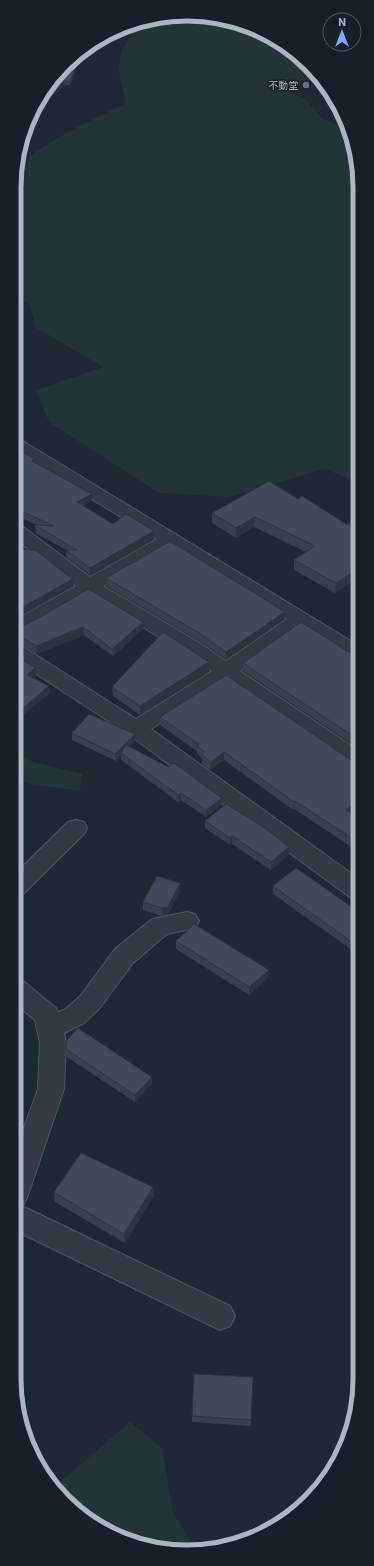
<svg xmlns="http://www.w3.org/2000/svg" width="374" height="1566" font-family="Roboto,'Noto Sans JP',sans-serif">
	<rect width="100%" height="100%" fill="#1f2835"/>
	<g fill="#223537">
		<path d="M210,16L264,32L309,65L317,75L281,88L306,100L323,119L348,129L357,160L355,161L359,165V482L324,469L229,497L159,493L49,422L36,390L103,367L35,327L30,304L15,296L16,168C47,139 89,122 126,103L118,68L122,50L142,20Z"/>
		<path d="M15,752L33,762L82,774L80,791L31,784L15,779Z"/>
		<path d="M130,1422L162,1448L173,1513L196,1549L175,1552L110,1534L58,1494L59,1483Z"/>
	</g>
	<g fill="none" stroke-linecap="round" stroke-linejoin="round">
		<defs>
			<g id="minor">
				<path d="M15,439L21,440L359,646V663L352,661L301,628L240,671L359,751V770L351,767L226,681L151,729L359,879V901L351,898L128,734L15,660V644L22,646L136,719L212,671L184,652L89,595L22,634L15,635V620L76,586L15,539V524L22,526L90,577L157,539L15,452ZM170,547L287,619L226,661L198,642L103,586Z"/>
				<path d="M76,820L84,822L87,828L84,834L23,894L15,897V874L68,822Z"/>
				<path d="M187,912L195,914L199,921L195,928L167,934L133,963L99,1009L84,1023L64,1033L66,1043L64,1089L28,1195L24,1204L20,1205L230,1306L235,1316L230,1326L220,1330L14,1230V1155L38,1089L40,1043L35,1020L14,1003V978L23,981L56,1008L58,1012L66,1009L81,995L115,949L152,919Z"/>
			</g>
		</defs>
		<use href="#minor" stroke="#505764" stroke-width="2"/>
		<use href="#minor" fill="#333a46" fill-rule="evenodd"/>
	</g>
	<g fill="#37404d">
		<path d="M80,59L70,85H65L33,112L37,100Z"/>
		<path d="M15,447L35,459V462L92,501L83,506L113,524L154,531V539L90,575L66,557V550L36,533L35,525H37L15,515Z"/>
		<path d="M298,499L348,525L359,523V578L335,593L294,570V560L306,552L254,527L236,538L212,523V513Z"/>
		<path d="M15,549L73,586L19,616L15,613Z"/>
		<path d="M106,578L285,612L284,619L226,659L199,641L106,586Z"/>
		<path d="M143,622V629L113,656L84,635L37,654L23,645L15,643V631Z"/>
		<path d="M352,654L359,655V749L243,671V663Z"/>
		<path d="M209,671L140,715L113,696L112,687Z"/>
		<path d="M160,717L351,760L359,762V808L351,813L359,818V852L294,809L293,810L224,760L210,770L202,764V758L197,754V751L160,725Z"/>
		<path d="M72,733L135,741L129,747L222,798L221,805L206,817L181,800L178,802L121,760V755L116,761L72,740Z"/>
		<path d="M205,821L289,847V854L271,870L232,844L230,845L205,828Z"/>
		<path d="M273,886L359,912V955L273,894Z"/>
		<path d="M180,891L168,914L162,916L143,910V902Z"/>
		<path d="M176,941L269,970L268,978L249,995L176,949Z"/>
		<path d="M66,1049L152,1077V1084L135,1102L67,1057Z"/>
		<path d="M153,1187L154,1196L125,1243L55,1202L54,1192Z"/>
		<path d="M192,1416L251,1420V1426L192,1422Z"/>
	</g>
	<g fill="#2d343f">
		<path d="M80,56V59L70,85V82Z"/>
		<path d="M64,81L65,85L33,112L35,107Z"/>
		<path d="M92,494V501L77,510V502Z"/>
		<path d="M255,517L254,527L236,538V528Z"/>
		<path d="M154,531V539L90,575V568Z"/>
		<path d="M359,568V578L335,593L336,583Z"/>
		<path d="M73,579V586L19,616V609Z"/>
		<path d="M285,612L284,619L226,659V652Z"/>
		<path d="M143,622V629L113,656L112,649Z"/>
		<path d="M83,627L84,635L37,654L36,646Z"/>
		<path d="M209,662V671L140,715V706Z"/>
		<path d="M35,668L36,676L27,682V675Z"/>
		<path d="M49,686L50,693L15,723V715Z"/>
		<path d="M135,734V741L122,754L121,753V755L116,761L115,754Z"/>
		<path d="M224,752V760L210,770L211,762Z"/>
		<path d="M181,793V800L178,802V795Z"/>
		<path d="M222,798L221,805L206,817V810Z"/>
		<path d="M359,800V808L345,818L346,810Z"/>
		<path d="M295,801L294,809L293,810L294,802Z"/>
		<path d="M232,836V844L230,845V838Z"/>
		<path d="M289,847V854L271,870V862Z"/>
		<path d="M180,883V891L168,914L162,916V908Z"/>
		<path d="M269,970L268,978L249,995V987Z"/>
		<path d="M152,1077V1084L135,1102V1095Z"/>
		<path d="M153,1187L154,1196L125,1243L124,1234Z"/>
	</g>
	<g fill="#404a5a" stroke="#2d343f">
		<path d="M77,56H80L70,82L64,81L35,107L37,100Z"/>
		<path d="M15,447L35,459L32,461L92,494L77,502L113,524L126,514L154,531L90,568L66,550H77L35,525L54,526L15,508Z"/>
		<path d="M269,481L298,499L302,496L348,525L354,520L359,523V568L336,583L294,560L315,546L255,517L236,528L212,513Z"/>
		<path d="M170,541L285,612L226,652L199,633L106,578Z"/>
		<path d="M15,549L35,550L73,579L19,609L15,607Z"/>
		<path d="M89,589L143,622L112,649L83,627L36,646L22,637L15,636V631Z"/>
		<path d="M301,622L352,654L359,655V740L243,663Z"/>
		<path d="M163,632L209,662L140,706L112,687Z"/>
		<path d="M15,655L35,668L27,675L49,686L15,715Z"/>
		<path d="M226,675L351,760L359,762V800L346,810L359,818V843L295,801L294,802L224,752L211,762L202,755L204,751L197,746L198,744L160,717Z"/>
		<path d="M89,714L135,734L115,754L72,733Z"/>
		<path d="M126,745L169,767L174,763L222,798L206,810L181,793L178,795L121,753Z"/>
		<path d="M226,804L262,826L289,847L271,862L232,836L230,838L205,821Z"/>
		<path d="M296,868L359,912V947L273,886Z"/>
		<path d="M157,876L180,883L168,907L162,908L143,902Z"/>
		<path d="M194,924L269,970L249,987L176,941Z"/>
		<path d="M78,1028L152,1077L135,1095L66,1049L67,1040Z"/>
		<path d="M81,1153L153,1187L124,1234L54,1192Z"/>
		<path d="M194,1374L253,1377L251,1420L192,1416Z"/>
	</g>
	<circle fill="#6b7280" stroke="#181f2a" stroke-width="1.5" cx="306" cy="85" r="4"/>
	<g text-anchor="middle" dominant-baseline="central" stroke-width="3" stroke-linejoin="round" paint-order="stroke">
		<g font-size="10" fill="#adb4c3" stroke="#181f2a" text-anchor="end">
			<text x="298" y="85">不動堂</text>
		</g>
	</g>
	<path d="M0 0H374V1566H0ZM187 21H187A166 166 0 0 1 353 187V1379A166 166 0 0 1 187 1545H187A166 166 0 0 1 21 1379V187A166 166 0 0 1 187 21Z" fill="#181f2a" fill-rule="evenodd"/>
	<path fill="none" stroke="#adb4c3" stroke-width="5" d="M187 21H187A166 166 0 0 1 353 187V1379A166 166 0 0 1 187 1545H187A166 166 0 0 1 21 1379V187A166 166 0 0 1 187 21Z"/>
	<g transform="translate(342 32)"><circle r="19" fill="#181f2a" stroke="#545b67"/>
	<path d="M0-3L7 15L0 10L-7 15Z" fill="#7fa9f6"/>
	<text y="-6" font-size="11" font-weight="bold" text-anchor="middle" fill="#adb4c3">N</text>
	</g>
</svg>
